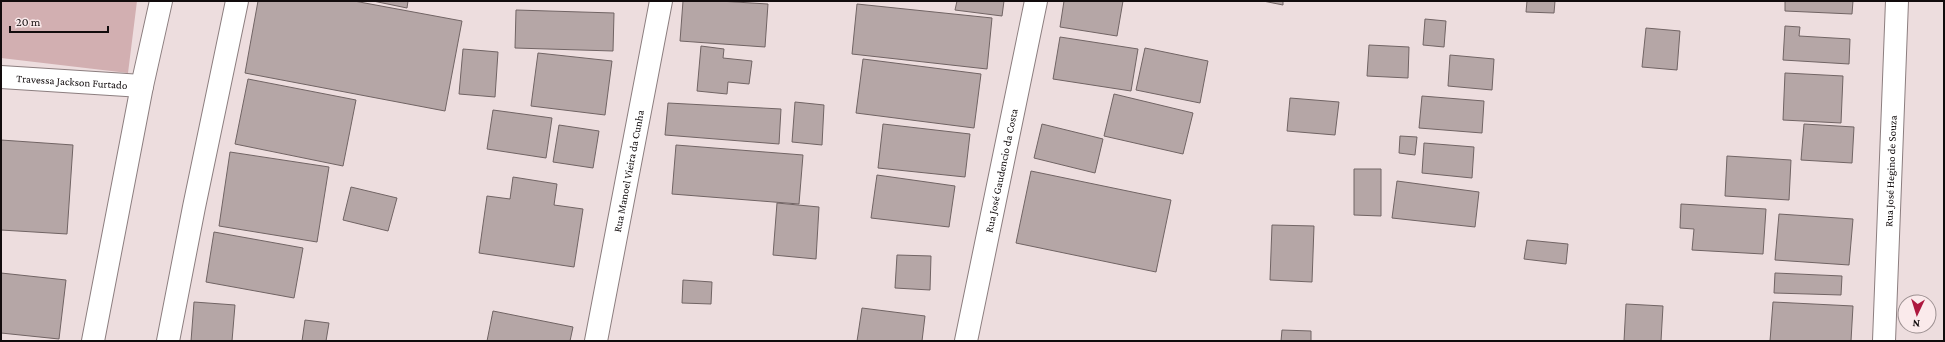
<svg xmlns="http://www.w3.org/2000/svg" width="1945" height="342" font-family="'Crimson Pro',serif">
	<rect width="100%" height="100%" fill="#edddde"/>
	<path fill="#d2afb1" d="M1,1H137L128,73L1,58Z"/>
	<g fill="#b5a6a6" stroke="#716464">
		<path d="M258,1H354L462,21L445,111L245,73Z"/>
		<path d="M373,1H408L407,8Z"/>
		<path d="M683,1H719L768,4L765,47L680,41Z"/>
		<path d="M957,1H1004L1002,16L955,10Z"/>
		<path d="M1064,1H1123L1117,36L1060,27Z"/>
		<path d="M1263,1H1283V5Z"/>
		<path d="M1527,1H1555L1554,13L1526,12Z"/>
		<path d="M1785,1H1853L1852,14L1785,11Z"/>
		<path d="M857,4L992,18L987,69L852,54Z"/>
		<path d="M516,10L614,13L613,51L515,48Z"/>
		<path d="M1425,19L1446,21L1444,47L1423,45Z"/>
		<path d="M1785,26L1800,27L1799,36L1850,39L1849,64L1783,60Z"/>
		<path d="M1646,28L1680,31L1677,70L1642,67Z"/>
		<path d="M1060,37L1138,49L1131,91L1053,79Z"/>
		<path d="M1369,45L1409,47L1408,78L1367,76Z"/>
		<path d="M701,46L724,49L723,58L752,61L749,84L728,82L727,94L697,91Z"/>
		<path d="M1145,48L1208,61L1200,103L1136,90Z"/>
		<path d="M463,49L498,52L495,97L459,94Z"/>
		<path d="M538,53L612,61L605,115L531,106Z"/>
		<path d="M1450,55L1494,59L1492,90L1448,86Z"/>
		<path d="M863,59L981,74L974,128L856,113Z"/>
		<path d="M1785,73L1843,76L1841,123L1783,120Z"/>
		<path d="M248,79L356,100L343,166L235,144Z"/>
		<path d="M1114,94L1193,113L1183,154L1104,136Z"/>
		<path d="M1422,96L1484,101L1482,133L1419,128Z"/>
		<path d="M1290,98L1339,102L1335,135L1287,131Z"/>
		<path d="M795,102L824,105L822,145L792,142Z"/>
		<path d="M668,103L781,109L779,144L665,135Z"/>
		<path d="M493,110L552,118L546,158L487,149Z"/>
		<path d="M883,124L970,134L965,177L878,168Z"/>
		<path d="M1042,124L1103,139L1095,173L1034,158Z"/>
		<path d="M1804,124L1854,127L1852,163L1801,160Z"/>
		<path d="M559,125L599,131L593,168L553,162Z"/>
		<path d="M1400,136L1417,137L1415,155L1399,153Z"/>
		<path d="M1,140L73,145L67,234L1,230Z"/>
		<path d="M1424,143L1474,147L1472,178L1422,173Z"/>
		<path d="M676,145L803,155L799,204L672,194Z"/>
		<path d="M230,152L329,167L317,242L219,226Z"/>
		<path d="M1727,156L1791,160L1789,200L1725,196Z"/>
		<path d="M1354,169H1381V216L1354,215Z"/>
		<path d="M1031,171L1171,200L1156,272L1016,243Z"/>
		<path d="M877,175L955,186L949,227L871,218Z"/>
		<path d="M513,177L557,184L554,205L583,209L574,267L479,253L487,196L510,199Z"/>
		<path d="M1397,181L1479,192L1475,227L1392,218Z"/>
		<path d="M351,187L397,198L388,231L343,220Z"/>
		<path d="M777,203L819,207L816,259L773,255Z"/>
		<path d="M1681,204L1766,209L1763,254L1692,250L1694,229L1680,228Z"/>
		<path d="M1779,214L1853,219L1849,265L1775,260Z"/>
		<path d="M1272,225L1314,226L1312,282L1270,280Z"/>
		<path d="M214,232L303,248L294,298L206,282Z"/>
		<path d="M1527,240L1568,244L1566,264L1524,259Z"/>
		<path d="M897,255L931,256L930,290L895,288Z"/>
		<path d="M1,273L66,280L59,339L1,333Z"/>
		<path d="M1775,273L1842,276L1841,295L1774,293Z"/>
		<path d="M683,280L712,282L711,304L682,303Z"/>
		<path d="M194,302L235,305L232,341H191Z"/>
		<path d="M1773,302L1853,306L1851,341H1770Z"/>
		<path d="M1626,304L1663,306L1661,341H1624Z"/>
		<path d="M862,308L925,316L922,341H857Z"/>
		<path d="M493,311L573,327L570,341H487Z"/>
		<path d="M305,320L329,323L326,341H302Z"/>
		<path d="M1282,330L1311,331V341H1281Z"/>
	</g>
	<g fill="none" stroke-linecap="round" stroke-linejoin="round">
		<defs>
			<g id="minor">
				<path id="s1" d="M1,77L142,86"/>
				<path id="s2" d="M596,341L661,1"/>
				<path id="s3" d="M966,341L1036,1"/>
				<path id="s4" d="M1884,341L1897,1"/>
			</g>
			<g id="secondary">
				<path d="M93,341L142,86L161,1"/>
				<path d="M168,341L194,207L237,1"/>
			</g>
		</defs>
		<use href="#minor" stroke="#8c7e7f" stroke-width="24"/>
		<use href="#secondary" stroke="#8c7e7f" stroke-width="24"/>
		<use href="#minor" stroke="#fff" stroke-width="22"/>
		<use href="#secondary" stroke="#fff" stroke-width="22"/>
	</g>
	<g text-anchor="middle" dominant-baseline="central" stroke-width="3" stroke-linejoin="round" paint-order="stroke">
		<g font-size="11" fill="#120c0d" stroke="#faeaeb">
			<text stroke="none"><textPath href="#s1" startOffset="71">Travessa Jackson Furtado</textPath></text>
			<text stroke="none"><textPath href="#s2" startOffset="173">Rua Manoel Vieira da Cunha</textPath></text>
			<text stroke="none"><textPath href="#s3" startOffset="174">Rua José Gaudencio da Costa</textPath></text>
			<text stroke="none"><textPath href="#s4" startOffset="170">Rua José Hegino de Souza</textPath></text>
		</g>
	</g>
	<rect width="1945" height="342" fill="none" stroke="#120c0d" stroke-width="4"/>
	<g transform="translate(1917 314) rotate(184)"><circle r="19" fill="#faeaeb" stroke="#9d9192"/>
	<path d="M0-3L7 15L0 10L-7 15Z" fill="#ad183f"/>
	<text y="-6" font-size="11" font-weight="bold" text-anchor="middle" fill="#120c0d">N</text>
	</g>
	<path d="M10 26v6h98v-6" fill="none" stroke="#120c0d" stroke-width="2"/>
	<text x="16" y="26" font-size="12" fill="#120c0d" stroke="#faeaeb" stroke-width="3" paint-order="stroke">20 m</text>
</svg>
